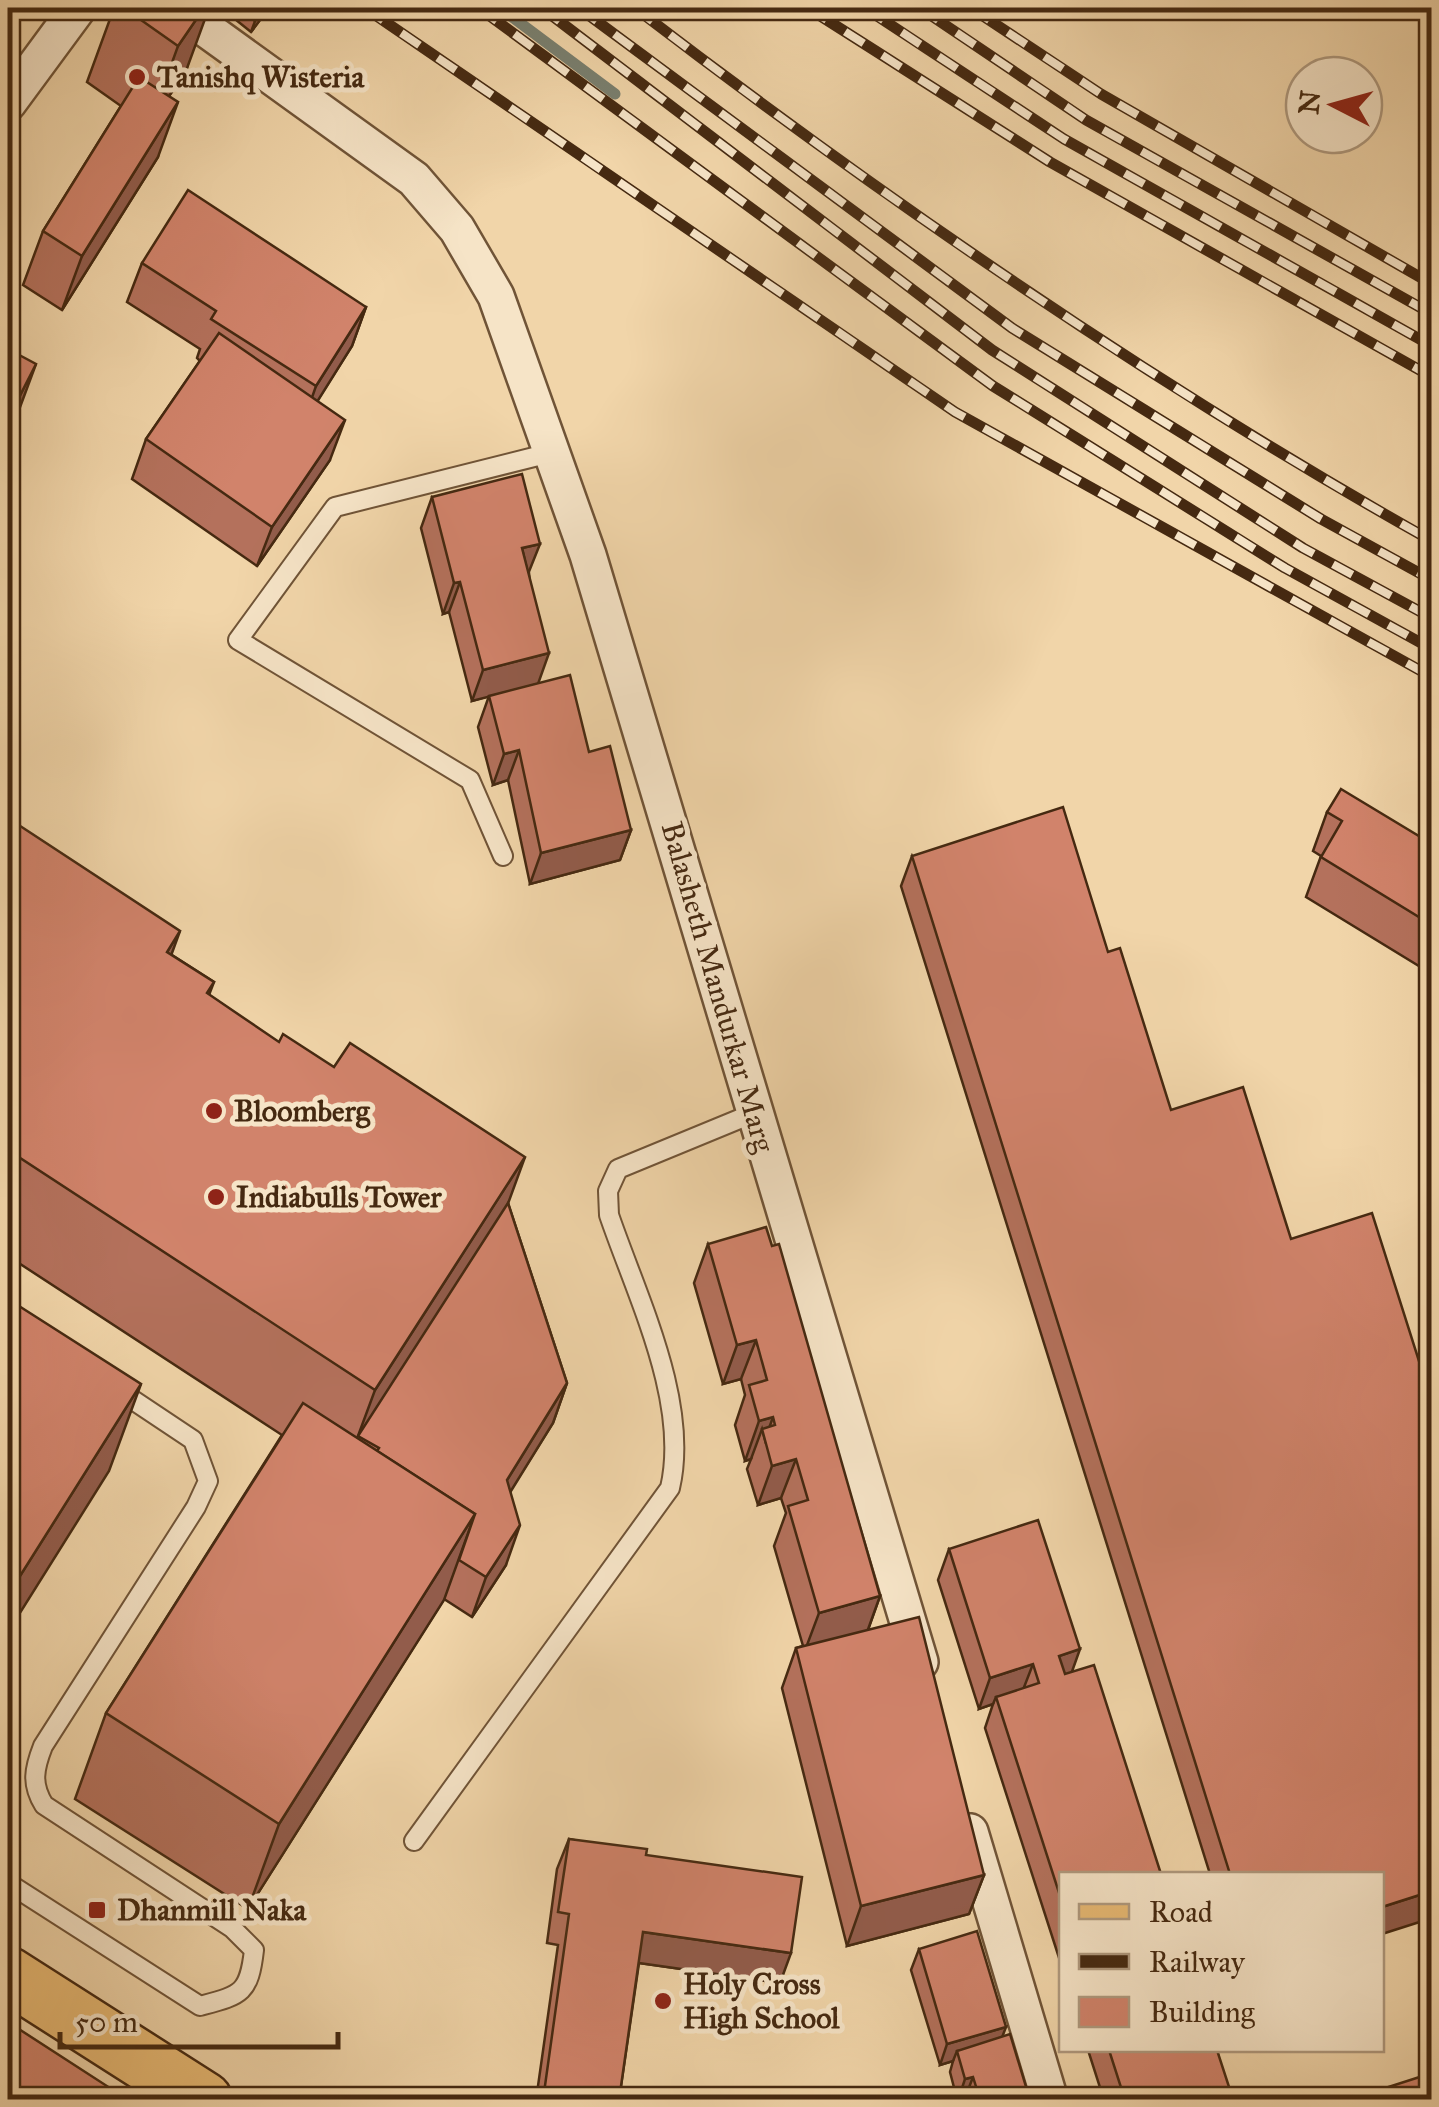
<svg xmlns="http://www.w3.org/2000/svg" width="1439" height="2107" font-family="'IM FELL Great Primer',serif">
	<rect width="100%" height="100%" fill="#f1d5a9"/>
	<filter id="stains"><feTurbulence type="fractalNoise" baseFrequency=".002" numOctaves="4"/><feColorMatrix values="0 0 0 0 .2 0 0 0 0 .09 0 0 0 0 .02 0 0 0 .5 -.17"/></filter>
	<radialGradient id="worn" r=".72"><stop offset=".6" stop-color="#630" stop-opacity="0"/><stop offset="1" stop-color="#630" stop-opacity=".3"/></radialGradient>
	<g fill="none" stroke-linecap="round" stroke-linejoin="round">
		<path stroke="#797f6f" stroke-width="11" d="M500,8L615,94"/>
		<defs>
			<g id="service">
				<path d="M503,856L470,780L238,640L335,507L550,453"/>
				<path d="M414,1841L670,1488C690,1402 637,1297 609,1215L608,1191L618,1169L754,1113"/>
				<path d="M8,1883L200,2006C241,1995 249,1994 254,1950L232,1928L44,1805C31,1784 34,1769 43,1746L196,1507L208,1481L193,1440L118,1390"/>
			</g>
			<g id="minor">
				<path d="M177,8L414,179L457,229L496,296L588,555L920,1662"/>
				<path d="M8,103L78,8"/>
				<path d="M970,1832L1050,2100"/>
			</g>
			<path id="primary" d="M8,1975L204,2100"/>
		</defs>
		<use href="#service" stroke="#705437" stroke-width="22"/>
		<use href="#minor" stroke="#705437" stroke-width="40"/>
		<use href="#primary" stroke="#452911" stroke-width="60"/>
		<use href="#service" stroke="#f6e4c7" stroke-width="18"/>
		<use href="#minor" stroke="#f6e4c7" stroke-width="35"/>
		<use href="#primary" stroke="#e8ba74" stroke-width="55"/>
		<defs>
			<g id="rail">
				<path d="M365,8L955,412L1432,677"/>
				<path d="M479,8L993,386L1285,568L1432,649"/>
				<path d="M542,8L992,350L1303,548L1432,618"/>
				<path d="M579,8L1012,328L1321,519L1432,580"/>
				<path d="M635,8C887,201 1154,385 1432,541"/>
				<path d="M808,8L1050,162L1432,377"/>
				<path d="M865,8L1064,139L1432,346"/>
				<path d="M920,8L1086,120L1432,314"/>
				<path d="M971,8L1101,94L1432,284"/>
			</g>
		</defs>
		<use href="#rail" stroke="#452911" stroke-width="11"/>
		<use href="#rail" stroke="#f6e4c7" stroke-width="8" stroke-dasharray="22" stroke-linecap="butt"/>
	</g>
	<g fill="#b4715c" stroke="#452911" stroke-width="2.5">
		<path d="M114,8H204L186,71L169,96L158,157L62,310L23,285L43,231L121,106L87,82Z"/>
		<path d="M233,8H266L263,16L251,32L230,15Z"/>
		<path d="M142,263L366,307L352,346L317,401L330,460L257,566L132,479L146,439L200,361L197,358L200,349L127,302Z"/>
		<path d="M432,497L529,573L538,683L589,752L631,830L620,860L530,884L508,780L493,785L478,727L489,696L472,701L449,612L443,614L421,528Z"/>
		<path d="M1327,812L1432,844V974L1306,897L1321,856L1313,851Z"/>
		<path d="M8,818L172,955L214,982L209,995L508,1203L567,1383L553,1423L510,1491L506,1565L472,1617L444,1599L248,1909L75,1799L106,1713L282,1435L8,1256Z"/>
		<path d="M912,856L1382,1874H1210L901,886Z"/>
		<path d="M708,1244L880,1596L868,1630L984,1875L969,1914L847,1946L782,1688L796,1648L803,1646L774,1546L786,1513L781,1498L758,1505L747,1469L751,1459L745,1461L735,1425L745,1395L741,1379L723,1384L694,1283Z"/>
		<path d="M949,1549L1071,1672L1062,1874V1967L985,1728L993,1704L979,1709L938,1580Z"/>
		<path d="M569,1839L646,1855L780,1983L639,1963L619,2100H536L558,1945L547,1943L557,1869Z"/>
		<path d="M919,1949L1002,2037L1030,2100L957,2099L950,2072L953,2061L940,2065L911,1970Z"/>
		<path d="M8,2022L105,2100H8Z"/>
		<path d="M1088,2050H1217L1229,2100H1104Z"/>
	</g>
	<g fill="#925c4b" stroke="#452911" stroke-width="2.5">
		<path d="M8,8H19L8,24Z"/>
		<path d="M204,8H209L186,71L149,126L178,46Z"/>
		<path d="M265,8L263,16L251,32L255,21Z"/>
		<path d="M178,102L158,157L62,310L82,256Z"/>
		<path d="M366,307L352,346L302,426L316,386Z"/>
		<path d="M36,364L16,418L8,434L9,417Z"/>
		<path d="M345,420L330,460L257,566L272,527Z"/>
		<path d="M540,544L528,574L522,548Z"/>
		<path d="M460,582L449,612L443,614L454,583Z"/>
		<path d="M549,653L538,684L472,701L483,670Z"/>
		<path d="M519,750L508,780L493,785L504,754Z"/>
		<path d="M631,830L620,860L530,884L541,853Z"/>
		<path d="M180,931L149,1016L167,952Z"/>
		<path d="M525,1157L494,1242L358,1436L375,1390Z"/>
		<path d="M756,1340L741,1379L723,1384L737,1345Z"/>
		<path d="M567,1383L553,1423L493,1520L507,1480Z"/>
		<path d="M141,1384L109,1471L8,1632V1595Z"/>
		<path d="M773,1417L765,1440L762,1429L751,1459L745,1461L759,1421Z"/>
		<path d="M796,1459L781,1498L758,1505L772,1466Z"/>
		<path d="M475,1514L444,1600L248,1909L279,1824Z"/>
		<path d="M520,1525L506,1565L472,1617L486,1577Z"/>
		<path d="M880,1596L866,1635L804,1653L819,1613Z"/>
		<path d="M1080,1649L1069,1680L1048,1687L1059,1656Z"/>
		<path d="M1033,1664L1021,1695L996,1697L993,1704L979,1709L990,1678Z"/>
		<path d="M984,1875L969,1914L847,1946L861,1906Z"/>
		<path d="M1432,1891V1918L1382,1934V1907Z"/>
		<path d="M643,1932L791,1953L780,1983L632,1962Z"/>
		<path d="M1006,2027L998,2048L957,2051L953,2061L940,2065L947,2044Z"/>
		<path d="M973,2077L965,2098L958,2100L965,2079Z"/>
		<path d="M1231,2093L1229,2100H1211Z"/>
	</g>
	<g fill="#d1836b" stroke="#452911" stroke-width="2.5">
		<path d="M124,8H204L178,46Z"/>
		<path d="M237,8H265L255,21Z"/>
		<path d="M139,77L178,102L82,256L43,231Z"/>
		<path d="M188,190L366,307L316,386L211,319L216,311L142,263Z"/>
		<path d="M219,333L345,420L272,527L146,439Z"/>
		<path d="M8,349L36,364L9,417L8,416Z"/>
		<path d="M522,474L540,544L522,548L549,653L483,670L460,582L454,583L432,497Z"/>
		<path d="M570,675L589,752L610,746L631,830L541,853L519,750L504,754L489,696Z"/>
		<path d="M1341,789L1432,844V925L1321,857L1342,821L1327,812Z"/>
		<path d="M1063,807L1108,952L1120,948L1171,1110L1243,1087L1291,1239L1372,1213L1432,1402V1891L1382,1907V1874H1230L912,856Z"/>
		<path d="M8,818L180,931L167,952L214,982L207,993L279,1042L283,1034L334,1067L350,1043L525,1157L375,1390L8,1150Z"/>
		<path d="M508,1203L567,1383L507,1480L520,1525L486,1577L459,1560L475,1514L377,1451L379,1448L358,1436Z"/>
		<path d="M766,1227L772,1246L779,1244L880,1596L819,1613L788,1506L808,1500L796,1459L772,1466L762,1429L775,1425L773,1417L759,1421L749,1385L767,1380L756,1340L737,1345L708,1244Z"/>
		<path d="M8,1299L141,1384L8,1595Z"/>
		<path d="M303,1403L475,1514L279,1824L106,1713Z"/>
		<path d="M1038,1520L1080,1649L1059,1656L1065,1674L1094,1665L1161,1874H1062V1902L996,1697L1039,1683L1033,1664L990,1678L949,1549Z"/>
		<path d="M919,1617L984,1875L861,1906L796,1648Z"/>
		<path d="M569,1839L647,1849L646,1855L802,1877L791,1953L643,1932L619,2100H543L569,1914L558,1912Z"/>
		<path d="M977,1931L1006,2027L947,2044L919,1949Z"/>
		<path d="M8,2022L110,2088L102,2100H22L8,2090Z"/>
		<path d="M1010,2034L1030,2100H956L978,2093L973,2077L965,2079L957,2051Z"/>
		<path d="M1109,2050H1217L1231,2093L1211,2100H1125Z"/>
		<path d="M1432,2073V2100H1348Z"/>
	</g>
	<g fill="#8f2418" stroke="#f6e4c7" stroke-width="4">
		<circle cx="137" cy="77" r="10"/>
		<circle cx="214" cy="1111" r="10"/>
		<circle cx="216" cy="1197" r="10"/>
		<rect x="87" y="1900" width="20" height="20" rx="5"/>
		<circle cx="663" cy="2001" r="10"/>
	</g>
	<g text-anchor="middle" dominant-baseline="central" stroke-width="10" stroke-linejoin="round" paint-order="stroke">
		<g font-size="30" font-weight="bold" fill="#452911" stroke="#f6e4c7" text-anchor="start">
			<text x="157" y="77">Tanishq Wisteria</text>
			<text x="234" y="1111">Bloomberg</text>
			<text x="236" y="1197">Indiabulls Tower</text>
			<text x="117" y="1910">Dhanmill Naka</text>
			<text x="683" y="1984">Holy Cross<tspan x="683" dy="34">High School</tspan></text>
		</g>
		<g font-size="30" fill="#452911" stroke="#f6e4c7">
			<text transform="translate(718 987) rotate(74)">Balasheth Mandurkar Marg</text>
		</g>
	</g>
	<rect width="1439" height="2107" fill="none" stroke="#f1d5a9" stroke-width="40"/>
	<rect x="10" y="10" width="1419" height="2087" fill="none" stroke="#452911" stroke-width="5"/>
	<rect x="20" y="20" width="1399" height="2067" fill="none" stroke="#452911" stroke-width="2.5"/>
	<rect x="1059" y="1872" width="325" height="180" fill="#f6e4c7" stroke="#af997e" stroke-width="2.5"/>
	<rect x="1079" y="1904" width="50" height="15" fill="#e8ba74" stroke="#af997e" stroke-width="2.5"/>
	<text x="1149" y="1922" font-size="30" fill="#452911">Road</text>
	<rect x="1079" y="1954" width="50" height="15" fill="#452911" stroke="#af997e" stroke-width="2.5"/>
	<text x="1149" y="1972" font-size="30" fill="#452911">Railway</text>
	<rect x="1079" y="1997" width="50" height="30" fill="#d1836b" stroke="#af997e" stroke-width="2.5"/>
	<text x="1149" y="2022" font-size="30" fill="#452911">Building</text>
	<g transform="translate(1334 105) rotate(276)"><circle r="48" fill="#f6e4c7" stroke="#af997e" stroke-width="2.5"/>
	<path d="M0-8L18 38L0 25L-18 38Z" fill="#8f2418"/>
	<text y="-15" font-size="28" font-weight="bold" text-anchor="middle" fill="#452911">N</text>
	</g>
	<path d="M60 2032v15h278v-15" fill="none" stroke="#452911" stroke-width="5"/>
	<text x="75" y="2032" font-size="30" fill="#452911" stroke="#f6e4c7" stroke-width="8" paint-order="stroke">50 m</text>
	<rect width="100%" height="100%" filter="url(#stains)"/>
	<rect width="100%" height="100%" fill="url(#worn)"/>
</svg>
